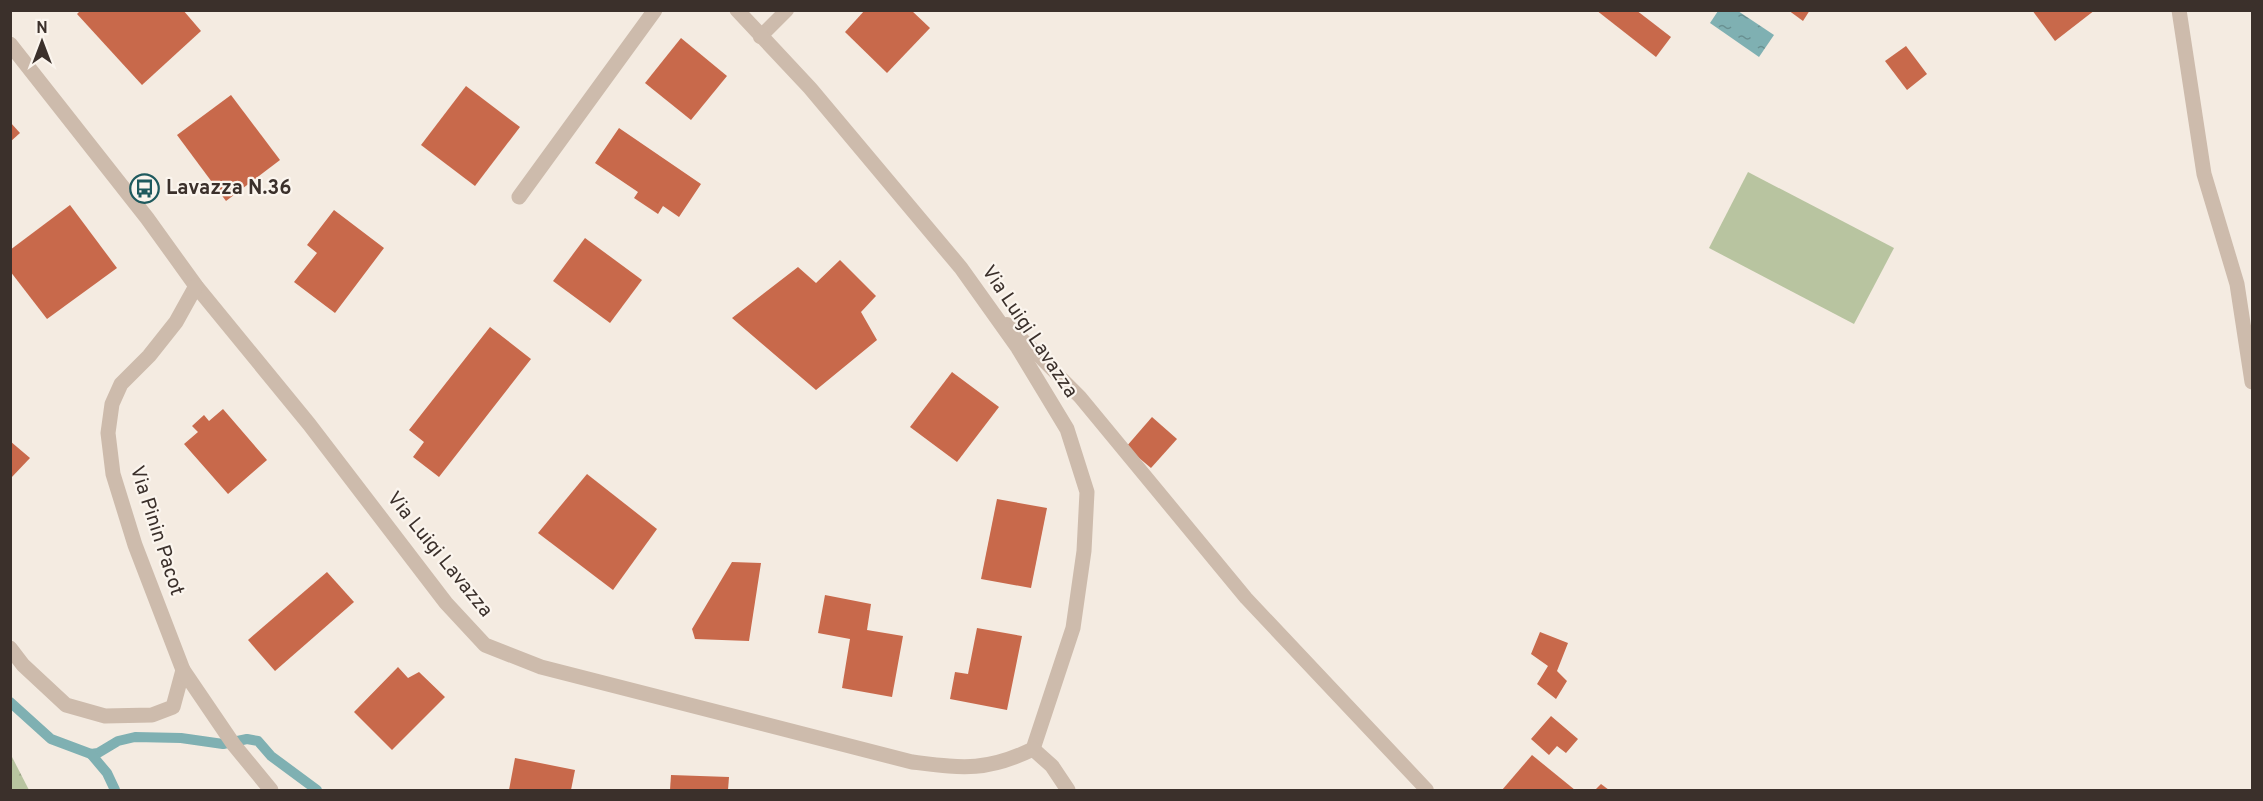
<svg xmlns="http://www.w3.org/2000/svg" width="2263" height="801" font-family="Overpass,sans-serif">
	<defs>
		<pattern id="forest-firs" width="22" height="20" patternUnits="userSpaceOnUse" patternTransform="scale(1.5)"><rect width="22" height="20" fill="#b8c4a0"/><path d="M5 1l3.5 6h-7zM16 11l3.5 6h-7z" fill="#97a083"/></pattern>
		<pattern id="water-ripples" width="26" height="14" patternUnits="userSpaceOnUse" patternTransform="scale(1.5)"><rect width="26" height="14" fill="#7fb0b2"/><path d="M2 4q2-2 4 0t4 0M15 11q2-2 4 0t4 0" fill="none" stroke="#699091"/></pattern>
	</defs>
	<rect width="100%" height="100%" fill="#f4ebe1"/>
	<path fill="url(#forest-firs)" d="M10,755H11L29,790H11Z"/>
	<path fill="#b8c4a0" d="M1748,172L1894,248L1854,324L1709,248Z"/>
	<path fill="url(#water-ripples)" d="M1718,11H1738L1774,35L1759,57L1710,23Z"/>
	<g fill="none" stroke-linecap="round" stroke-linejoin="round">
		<g stroke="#7fb0b2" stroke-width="10">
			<path d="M10,702L51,739L91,754L98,753L118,741L135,737L181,738L223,744L247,739L258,741L271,756L317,790"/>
			<path d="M91,754L107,773L115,790"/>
		</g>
	</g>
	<g fill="#c8694b">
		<path d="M81,10H183L201,31L142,85L77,14Z"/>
		<path d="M865,10H911L930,28L887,73L845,32Z"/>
		<path d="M1596,10H1636L1671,37L1656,57Z"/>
		<path d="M1788,10H1810L1803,21Z"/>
		<path d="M2032,10H2095L2055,41Z"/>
		<path d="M681,38L727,76L691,120L645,83Z"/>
		<path d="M1906,46L1927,74L1907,90L1885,61Z"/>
		<path d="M466,86L520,127L475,186L421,145Z"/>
		<path d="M231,95L280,160L226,201L177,135Z"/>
		<path d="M10,122L20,133L10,142Z"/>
		<path d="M619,128L701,184L679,217L663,206L658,214L634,198L638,192L595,163Z"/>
		<path d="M70,205L117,268L47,319L10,271V250Z"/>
		<path d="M334,210L384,248L335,313L294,282L317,253L307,245Z"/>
		<path d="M585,238L642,280L610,323L553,281Z"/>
		<path d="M840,260L876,296L861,312L877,340L816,390L732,318L798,267L816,283Z"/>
		<path d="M490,327L531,359L439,477L413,457L424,442L409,430Z"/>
		<path d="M952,372L999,407L957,462L910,427Z"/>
		<path d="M223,409L267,460L228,494L184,444L198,432L192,426L204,415L209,421Z"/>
		<path d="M1152,417L1177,439L1151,468L1126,447Z"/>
		<path d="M10,441L30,458L10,479Z"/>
		<path d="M587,474L657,529L613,590L538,533Z"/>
		<path d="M997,499L1047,508L1031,588L981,579Z"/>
		<path d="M732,562L761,563L749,641L695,639L692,629Z"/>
		<path d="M327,572L354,602L275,671L248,640Z"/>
		<path d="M825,595L871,604L867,630L903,636L892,697L842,688L850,639L818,633Z"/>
		<path d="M977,628L1022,636L1007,710L950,699L955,672L968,674Z"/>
		<path d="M1540,632L1568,643L1557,671L1567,681L1556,699L1537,684L1548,666L1531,654Z"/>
		<path d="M398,667L408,678L419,672L445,697L392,750L354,712Z"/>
		<path d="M1551,716L1578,739L1566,753L1557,746L1549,755L1531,739Z"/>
		<path d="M1532,755L1575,790H1502Z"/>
		<path d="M515,758L575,770L571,790H509Z"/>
		<path d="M671,775L729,777L728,790H670Z"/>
		<path d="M1601,784L1609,790H1595Z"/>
	</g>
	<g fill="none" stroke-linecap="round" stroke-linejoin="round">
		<g stroke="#cdbbac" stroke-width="14">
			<path d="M760,37L787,10"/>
			<path d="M1007,324L1080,397L1246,598L1427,790"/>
		</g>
		<g stroke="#cdbbac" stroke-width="15">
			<path d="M2179,10L2204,174L2237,284L2252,382"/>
			<path d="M10,44L147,218L196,286L309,424L446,603L485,645L541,667L912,762C962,768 986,772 1033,749L1073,628L1084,551L1087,492L1067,429L1018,348L961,268L810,88L737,10"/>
			<path d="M519,197L655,10"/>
			<path d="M10,648L23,665L66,705L105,716L152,715L173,707L183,670L135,545L113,474L108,433L112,404L121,384L149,356L176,322L196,286"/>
			<path d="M183,670L234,745L271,790"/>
			<path d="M1033,749L1052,766L1068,790"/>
		</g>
	</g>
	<defs>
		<symbol id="bus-ring" viewBox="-11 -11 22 22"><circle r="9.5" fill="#fbf5ee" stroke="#1f5a5e" stroke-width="1.5"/><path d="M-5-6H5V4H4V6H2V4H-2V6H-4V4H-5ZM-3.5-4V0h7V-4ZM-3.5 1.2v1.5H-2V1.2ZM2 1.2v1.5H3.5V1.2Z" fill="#1f5a5e"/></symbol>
	</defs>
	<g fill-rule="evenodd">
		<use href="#bus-ring" x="128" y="172" width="33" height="33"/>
	</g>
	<g text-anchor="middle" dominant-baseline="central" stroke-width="4.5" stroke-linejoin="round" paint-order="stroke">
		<g font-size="20" font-weight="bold" fill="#3b302b" stroke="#fbf5ee" text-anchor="start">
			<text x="166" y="189">Lavazza N.36</text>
		</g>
		<g font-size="20" fill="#3b302b" stroke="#fbf5ee">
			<text transform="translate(1029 332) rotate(56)">Via Luigi Lavazza</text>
			<text transform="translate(156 531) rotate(72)">Via Pinin Pacot</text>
			<text transform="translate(439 555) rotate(51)">Via Luigi Lavazza</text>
		</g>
	</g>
	<rect width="2263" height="801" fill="none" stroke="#3b302b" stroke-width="24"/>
	<g transform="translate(42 42)" stroke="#fbf5ee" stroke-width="4.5" paint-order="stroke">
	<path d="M0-4.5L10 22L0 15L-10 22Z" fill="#3b302b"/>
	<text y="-9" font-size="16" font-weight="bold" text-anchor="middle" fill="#3b302b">N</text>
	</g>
</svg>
